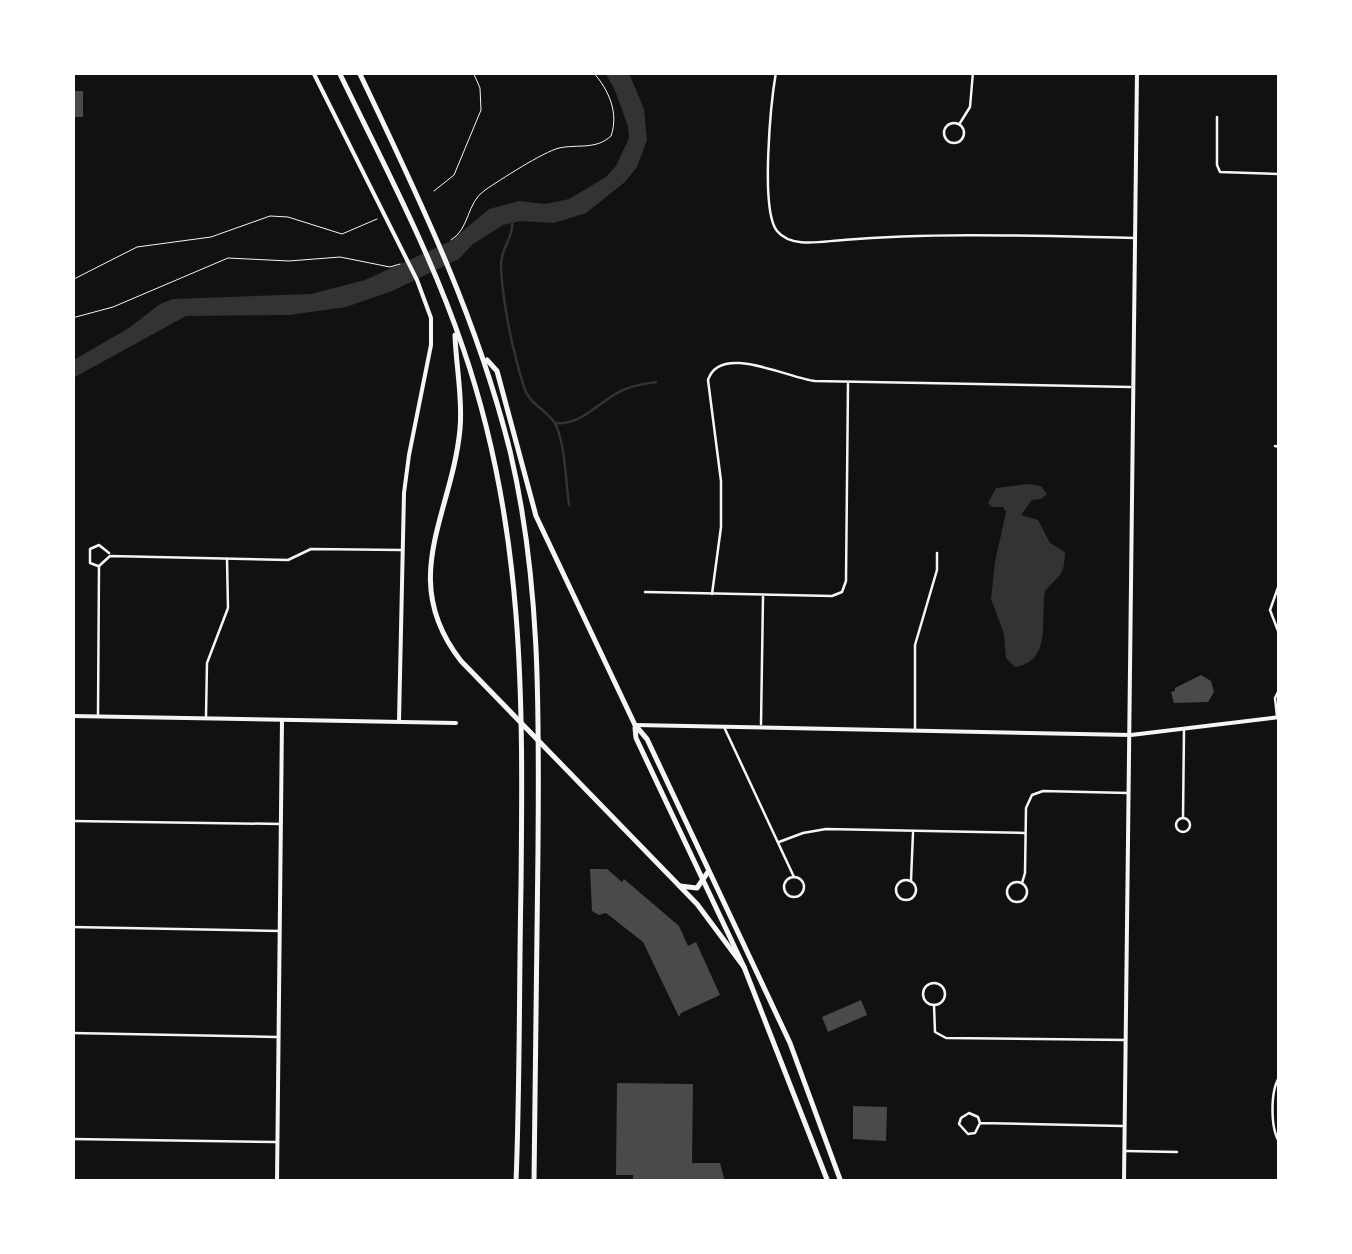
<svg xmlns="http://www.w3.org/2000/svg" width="1352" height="1254" font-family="'Space Grotesk',sans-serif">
	<rect width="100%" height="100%" fill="#111"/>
	<g fill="#333">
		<path d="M605,73H629L644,109L647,140L637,167L625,182L586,213L554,223L520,221L503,225L473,244L459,259L392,291L346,307L290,315L186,316L73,378L72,361L129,328L160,304L173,299L311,294L365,280L451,241L489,209L519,201L545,204L569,199L606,177L616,166L629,138L628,126L614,88Z"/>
		<path d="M1029,484L1041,486L1047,494L1041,499L1032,500L1021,515L1038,520L1050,543L1065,552C1064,578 1060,573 1045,591C1040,620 1053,661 1015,667L1006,658L1004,634L991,599L995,562L1006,512L1003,507H992L988,503L996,488Z"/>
	</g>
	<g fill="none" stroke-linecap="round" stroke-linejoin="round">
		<g stroke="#333" stroke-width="2.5">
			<path d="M512,221C514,237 501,248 501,265C502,301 513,352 524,387C529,404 544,408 554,422C565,438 566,485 569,505"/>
			<path d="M555,423C582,426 600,400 623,390C634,385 645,384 656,382"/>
		</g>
	</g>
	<g fill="#4a4a4a">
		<rect x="72" y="91" width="11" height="26"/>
		<path d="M1201,675L1211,681L1214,692L1208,702L1174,703L1171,692L1175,691V688Z"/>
		<path d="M590,869H607L622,882L624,879L679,926L688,946L696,942L720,995L681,1013L679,1017L643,942L606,913L599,915L592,911Z"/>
		<path d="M861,1000L867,1015L828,1032L822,1017Z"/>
		<path d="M617,1083L693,1084L692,1163H720L725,1182H633V1175H616Z"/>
		<path d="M853,1106L887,1107L886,1141L853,1139Z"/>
	</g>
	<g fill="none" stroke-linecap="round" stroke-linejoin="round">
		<g stroke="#f5f5f5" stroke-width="1">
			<path d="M434,191L454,175L481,110L480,88L473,72"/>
			<path d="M451,240C470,229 466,203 485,190C500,180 543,152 559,148C578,144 596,150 611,136C619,113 609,90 593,72"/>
			<path d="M72,280L137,247L211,237L270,216L288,217L342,234L377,219"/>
			<path d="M72,318L113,307L228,258L289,261L340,257L390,267L400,264"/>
		</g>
		<g stroke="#f5f5f5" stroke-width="2.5">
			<path d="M776,72C771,101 760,210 777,231C792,249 823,241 843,240C940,232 1037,236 1134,238"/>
			<path d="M1217,117V165L1220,172L1280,174"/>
			<circle cx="954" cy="133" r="10"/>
			<path d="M960,123L970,107L973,72"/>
			<path d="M1275,446L1280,447"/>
			<path d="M98,566L90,563V549L99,545L109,553"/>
			<path d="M1280,582L1270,610L1280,636"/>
			<path d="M645,592L832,596L842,592L846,581L848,384"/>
			<path d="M712,594L721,527V481L708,380C720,342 790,379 815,381L1130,387"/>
			<path d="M98,714L99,566L110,556L288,560L311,549L401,550"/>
			<path d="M206,716L207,663L228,608L227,559"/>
			<path d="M1277,716L1275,698L1280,688"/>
			<path d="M761,724L763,597"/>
			<path d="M725,729L794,877"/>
			<path d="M915,730V645L937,570V553"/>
			<path d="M1183,818L1184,730"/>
			<circle cx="1183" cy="825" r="7"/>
			<path d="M72,821L281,824"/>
			<path d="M779,842L803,833L826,829L1025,833"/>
			<circle cx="794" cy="887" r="10"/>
			<path d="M911,880L913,833"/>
			<circle cx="906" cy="890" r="10"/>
			<circle cx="1017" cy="892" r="10"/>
			<path d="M1022,883L1025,873L1026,808L1032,795L1043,791L1128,793"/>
			<path d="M72,927L280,931"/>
			<circle cx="934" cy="994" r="11"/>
			<path d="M934,1005L935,1032L946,1038L1125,1040"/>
			<path d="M72,1033L276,1037"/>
			<path d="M1280,1076C1270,1090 1270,1129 1280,1143"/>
			<path d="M980,1123L975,1133L968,1134L959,1124L961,1118L969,1113L978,1117L980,1123L1122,1126"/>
			<path d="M72,1139L276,1142"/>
			<path d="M1125,1151L1177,1152"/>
		</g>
		<g stroke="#f5f5f5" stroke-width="4">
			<path d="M313,72L417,280L431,318V345L409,455L404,493L399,721"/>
			<path d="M72,716L456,723"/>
			<path d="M635,725L1131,735L1280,717"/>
			<path d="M277,1182L282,720"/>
			<path d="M1124,1182L1137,72"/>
		</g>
		<g stroke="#f5f5f5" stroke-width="5">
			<path d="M635,725L647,739L790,1043L841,1182"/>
			<path d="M635,728L636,738L744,967L828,1182"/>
		</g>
		<g stroke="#f5f5f5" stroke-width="5">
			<path d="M339,72C383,163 431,253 463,348C525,528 523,700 521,886C519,985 520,1083 516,1182"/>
			<path d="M359,72C418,196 477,317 510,451C541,582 539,715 538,849C537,960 535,1071 534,1182"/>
			<path d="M455,335C456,367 463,398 460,429C452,515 397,579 461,661L697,904L744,967"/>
			<path d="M487,360L497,371L536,516L635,725"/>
			<path d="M680,886L697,888L708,872"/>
		</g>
	</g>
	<rect width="1352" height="1254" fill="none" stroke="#ffffff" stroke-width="150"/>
</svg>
